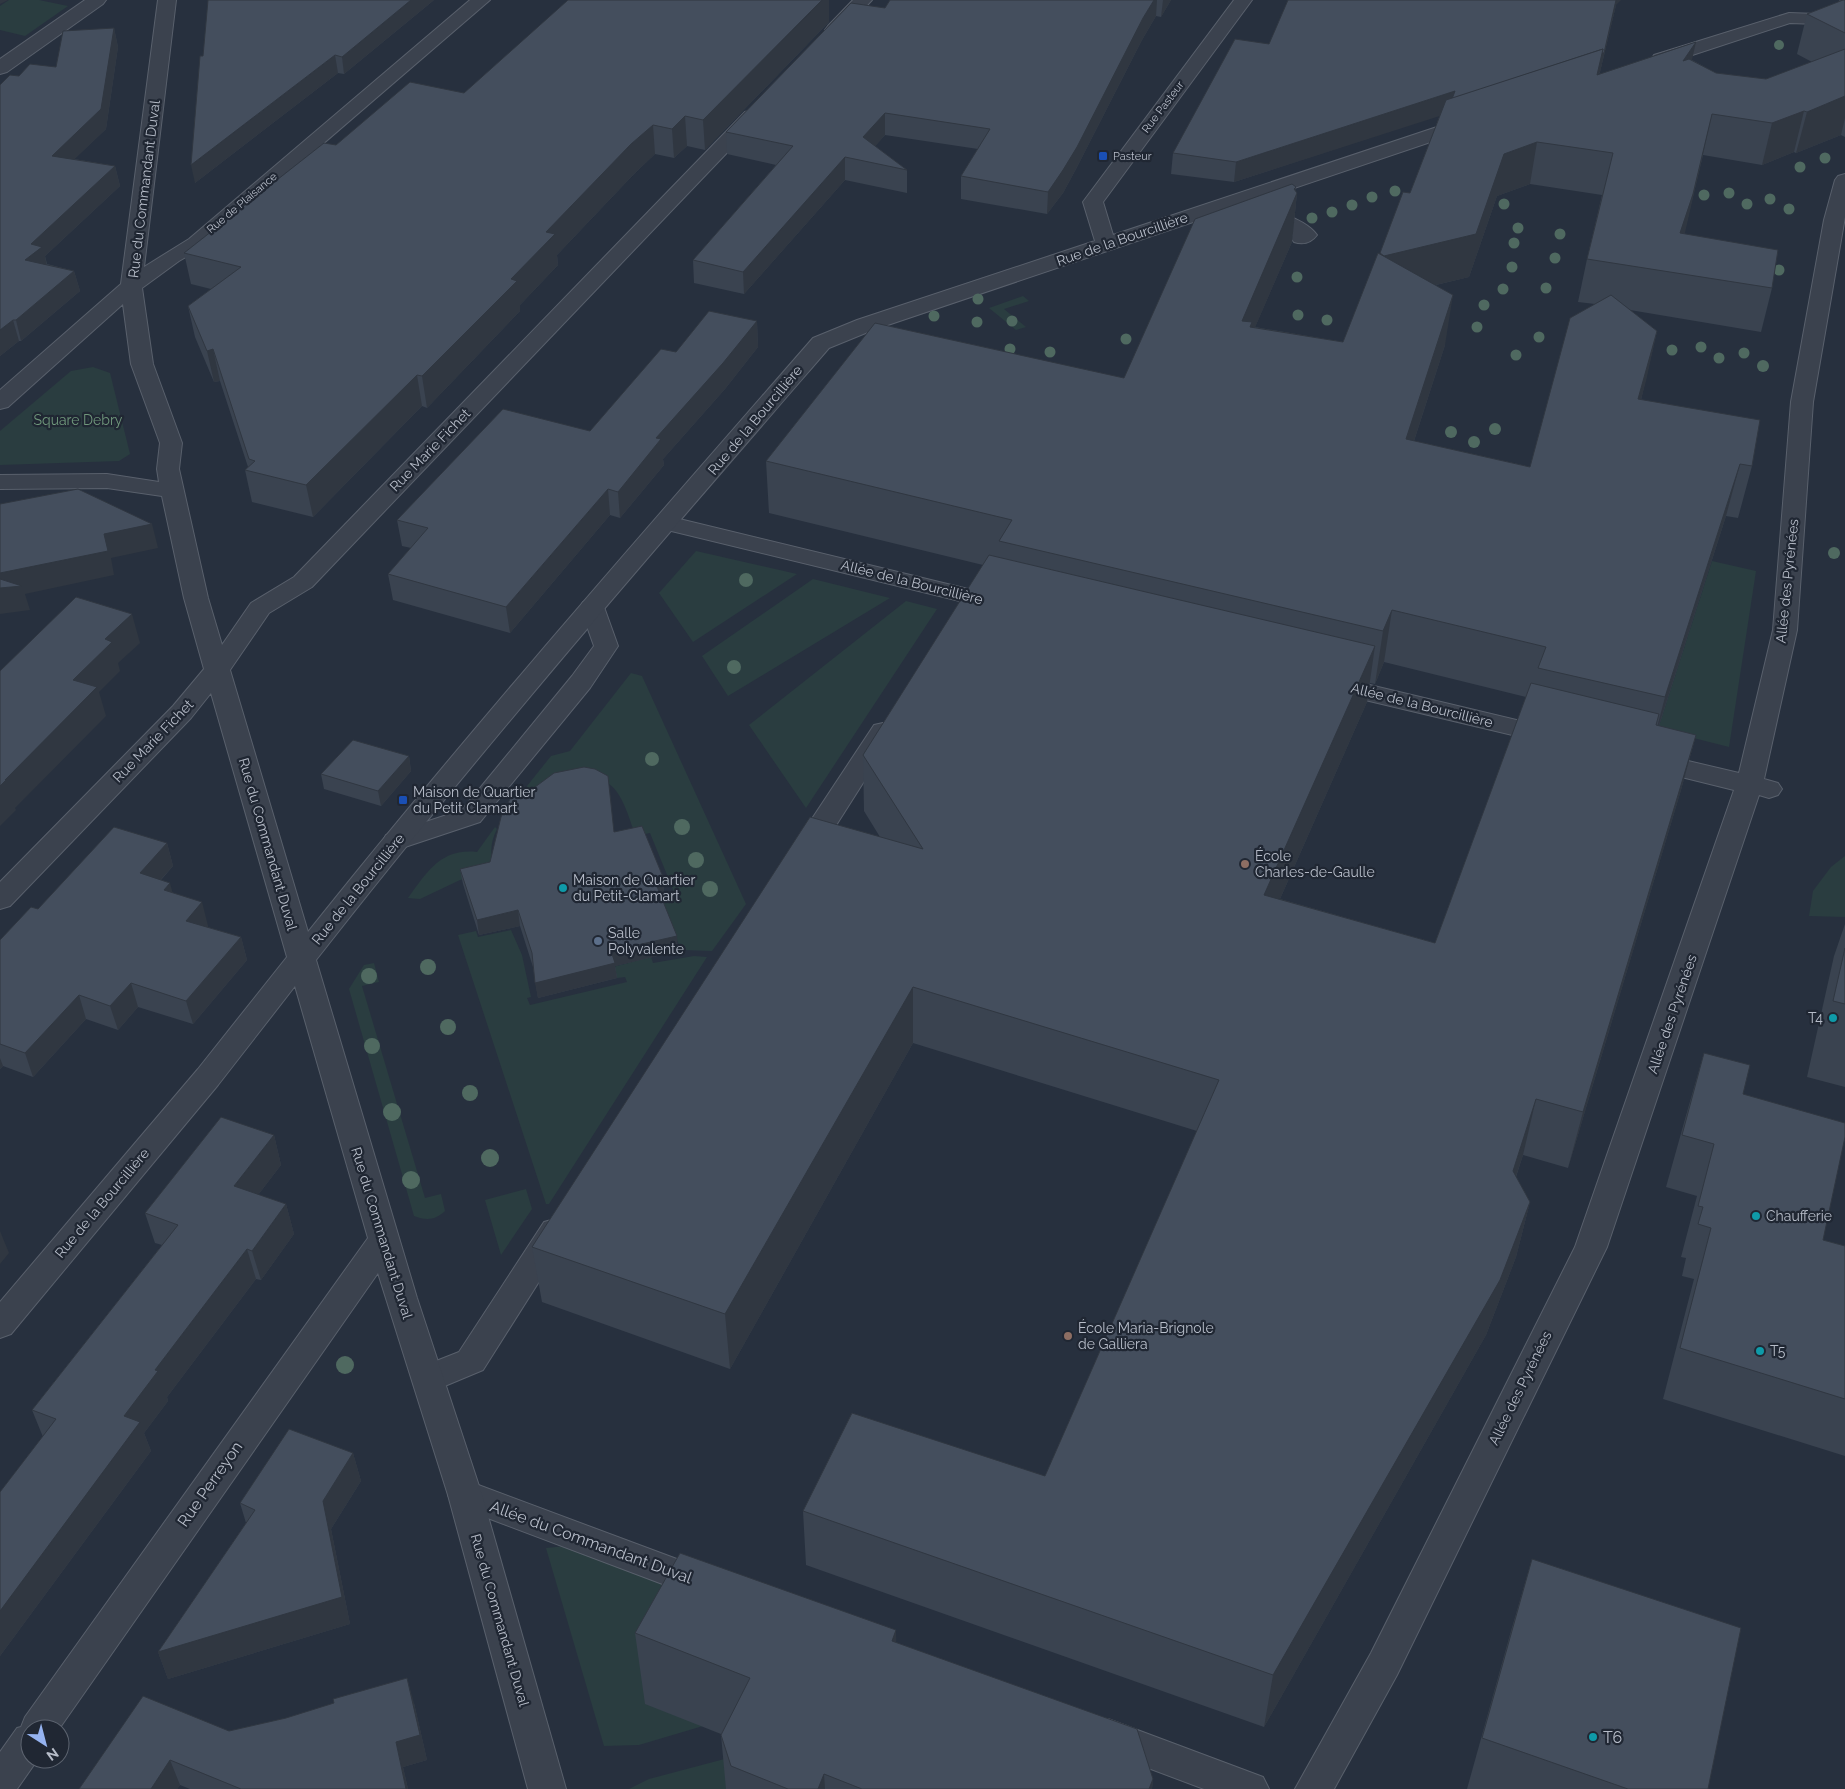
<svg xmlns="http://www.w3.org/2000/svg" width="1845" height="1789" font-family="Raleway,sans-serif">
	<rect width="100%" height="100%" fill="#27303e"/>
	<g fill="#2a3d40">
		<path d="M9,0H39L68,6L25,36L0,30V6Z"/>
		<path d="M1023,296L1029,301L1004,309L1026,327L1016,330L989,308Z"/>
		<path d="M93,367L110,373L130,454L119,461L0,465V431L71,371Z"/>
		<path d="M696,551L797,574L693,642L659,593Z"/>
		<path d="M1712,561L1756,571L1729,747L1658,729Z"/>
		<path d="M813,579L890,598L728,696L702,656Z"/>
		<path d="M906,601L937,609L806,808L749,725Z"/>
		<path d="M631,673L642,676L746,904L712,951L681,950L659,896L674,892L650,833L636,836C628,817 622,787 602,780L532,800L519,796L551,756L570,751Z"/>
		<path d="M495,827L497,829C489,845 491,855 494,871L460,880L420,899L408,898C427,872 441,848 477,852Z"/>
		<path d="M1845,856V917L1809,916L1813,891L1831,867Z"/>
		<path d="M511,930L522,955L531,997L527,998L530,1005L627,982L625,977L617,978L613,967L651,957L653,963L694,956L707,957L549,1204H546L458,935L476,931L478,937Z"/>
		<path d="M374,963L379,982L362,986L425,1198L441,1194L445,1211C435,1220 427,1221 414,1216L349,989L364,965Z"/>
		<path d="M526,1189L532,1209L501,1255L485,1200Z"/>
		<path d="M566,1546L746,1614L703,1726L639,1745L604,1746L546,1548Z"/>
		<path d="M732,1757L736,1789H629L649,1779Z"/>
	</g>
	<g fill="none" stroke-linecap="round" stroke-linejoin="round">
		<defs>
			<path id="service" d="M592,599L601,602L604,607L618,646L590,688L480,822L396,850L386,847L383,841L386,835L462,810L572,676L594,646L580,607L583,602Z"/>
			<g id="pedestrian">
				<path d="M1845,174V217L1813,402L1797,630L1764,779L1778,783L1782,789L1778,795L1769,798L1759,795L1607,1247L1397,1675L1334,1789H1295L1371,1653L1575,1247L1734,790L1641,767L1637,761L1641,755L1650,752L1739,773L1773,630L1791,402L1824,220L1835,180L1838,176Z"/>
				<path d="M667,516L1001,597L1010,599L1013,604L1010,609L1001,611L659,528L655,523L659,518Z"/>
				<path d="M1332,676L1550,728L1559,730L1563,736L1559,742L1550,744L1323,690L1319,684L1323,678Z"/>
				<path d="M883,723L892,725L896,731L814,860L804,862L794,860L790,853L794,846L874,725Z"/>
				<path d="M555,1219L566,1222L571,1231L483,1370L428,1393L416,1389L412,1379L416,1369L459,1352L544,1222Z"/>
				<path d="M465,1480L717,1574L722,1585L717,1596L705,1600L453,1505L448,1495L453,1485Z"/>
				<path d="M1108,1719L1263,1777L1269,1789H1204L1095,1748L1090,1736L1095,1724Z"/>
			</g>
			<g id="minor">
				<path d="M85,0H106L103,4L7,72L0,74V59Z"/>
				<path d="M158,0H176L144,267L189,239L470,0H490L203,247L179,261L142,288L153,364L182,443L179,469L208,598L222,645L251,603L294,577L745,112L752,110L759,112L762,116L312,587L269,613L230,670L308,932C470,729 642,534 813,338L857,320L1095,241L1083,202L1234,0H1252L1103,202L1113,235L1461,119L1468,117L1475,119L1478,123L1475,127L873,330L829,348C655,549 480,750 316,960L417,1298L482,1495L566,1789H528L448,1495L378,1273L59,1729H30V1759H38L17,1789H0V1752L17,1728L21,1727L25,1717L368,1238L295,986L218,1085L11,1334L0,1338V1302L198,1069L287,957L211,693L191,718L10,906L0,909V882L173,706L204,669L184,598L162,496L107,488L0,489V475L107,474L159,482L157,469L160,443L131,364L123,304L8,407L0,409V390L121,284Z"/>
				<path d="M853,0H872L840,34L834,35L828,34L825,30L828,26Z"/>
				<path d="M1789,13L1845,15V25L1790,23L1668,63L1661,65L1654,63L1652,59L1654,55Z"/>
				<path d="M1285,215C1296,218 1311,226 1317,235C1311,243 1303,245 1294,242L1291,238L1293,235L1278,225L1275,221L1278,217Z"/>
			</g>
		</defs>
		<use href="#service" stroke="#59606c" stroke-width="2"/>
		<use href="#pedestrian" stroke="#59606c" stroke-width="2"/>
		<use href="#minor" stroke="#59606c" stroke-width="2"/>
		<use href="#service" fill="#3b424e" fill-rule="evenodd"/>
		<use href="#pedestrian" fill="#3b424e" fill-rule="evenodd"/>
		<use href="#minor" fill="#3b424e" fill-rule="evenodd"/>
	</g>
	<g fill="#4f6960">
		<circle cx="1779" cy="45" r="5"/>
		<circle cx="1825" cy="158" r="5.5"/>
		<circle cx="1800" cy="167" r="5.5"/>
		<circle cx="1395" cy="191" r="5.5"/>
		<circle cx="1729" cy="193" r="5.5"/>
		<circle cx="1704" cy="195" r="5.5"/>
		<circle cx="1372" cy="197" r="5.5"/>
		<circle cx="1770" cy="199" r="5.5"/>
		<circle cx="1504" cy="204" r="5.5"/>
		<circle cx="1747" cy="204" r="5.5"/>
		<circle cx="1352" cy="205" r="5.5"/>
		<circle cx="1789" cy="209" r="5.5"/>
		<circle cx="1332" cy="212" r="5.5"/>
		<circle cx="1312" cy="218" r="5.5"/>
		<circle cx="1518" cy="228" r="5.5"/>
		<circle cx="1560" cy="234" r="5.5"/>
		<circle cx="1514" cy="243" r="5.5"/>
		<circle cx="1555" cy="258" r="5.5"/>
		<circle cx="1512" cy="267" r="5.5"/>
		<circle cx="1779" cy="270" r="5.5"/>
		<circle cx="1297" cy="277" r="5.5"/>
		<circle cx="1546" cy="288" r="5.5"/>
		<circle cx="1503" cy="289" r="5.5"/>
		<circle cx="978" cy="299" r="5.5"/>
		<circle cx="1484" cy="305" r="5.5"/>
		<circle cx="1298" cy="315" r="5.5"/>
		<circle cx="934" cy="316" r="5.5"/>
		<circle cx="1327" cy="320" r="5.5"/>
		<circle cx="1012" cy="321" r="5.5"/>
		<circle cx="977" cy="322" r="5.5"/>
		<circle cx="1477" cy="327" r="5.5"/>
		<circle cx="1539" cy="337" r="5.5"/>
		<circle cx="1126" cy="339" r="5.5"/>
		<circle cx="1701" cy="347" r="5.5"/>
		<circle cx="1010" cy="349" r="5.5"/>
		<circle cx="1672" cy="350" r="5.5"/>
		<circle cx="1050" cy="352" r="5.5"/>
		<circle cx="1744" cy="353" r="5.5"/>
		<circle cx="1516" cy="355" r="5.5"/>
		<circle cx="1719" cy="358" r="5.5"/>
		<circle cx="1763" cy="366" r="6"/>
		<circle cx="1495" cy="429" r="6"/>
		<circle cx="1451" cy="432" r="6"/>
		<circle cx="1474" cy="442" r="6"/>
		<circle cx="1834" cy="553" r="6"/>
		<circle cx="746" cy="580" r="7"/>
		<circle cx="734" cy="667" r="7"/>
		<circle cx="652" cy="759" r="7"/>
		<circle cx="682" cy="827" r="8"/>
		<circle cx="696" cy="860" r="8"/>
		<circle cx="710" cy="889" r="8"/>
		<circle cx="428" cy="967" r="8"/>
		<circle cx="369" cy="976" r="8"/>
		<circle cx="448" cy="1027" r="8"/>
		<circle cx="372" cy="1046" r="8"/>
		<circle cx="470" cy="1093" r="8"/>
		<circle cx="392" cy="1112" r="9"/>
		<circle cx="490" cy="1158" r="9"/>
		<circle cx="411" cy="1180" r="9"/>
		<circle cx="345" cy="1365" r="9"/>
	</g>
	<g fill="#3a4350" fill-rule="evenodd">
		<path d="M434,0L344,74L338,73L195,183L203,56Z"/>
		<path d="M890,0H1171L1161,17L1156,16L1142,40L1076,169L1063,193L1047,214L961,199V176L978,149L885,135L875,146L907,170V193L845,180L744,294L694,283L693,260L776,165L727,154L726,132L885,8Z"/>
		<path d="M1839,0H1845V137L1841,135L1796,153L1794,152L1762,165L1703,155L1684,234L1772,288L1761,332L1630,310L1657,331L1641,400L1752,466L1738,518L1726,516L1659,726L1696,735L1681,790L1568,1168L1523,1155L1516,1177L1530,1202L1516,1257L1486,1335L1264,1727L806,1565L803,1511L1045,1476L1197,1131L913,1043L730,1369L542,1302L532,1247L880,837L864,811L863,755L983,565L769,513L766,461L1124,378L1296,187L1295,191L1297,193L1292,242L1255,327L1343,342L1380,253L1410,193L1440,115L1234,182L1171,174L1173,153L1269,44L1616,5L1600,72L1599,74L1692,60L1716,73L1766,79L1812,62L1797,54L1807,14L1839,2ZM1530,184L1602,195L1587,259L1578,302L1595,304L1530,467L1414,441L1445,345L1436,285L1469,277L1497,196ZM1384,662L1526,697L1435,943L1280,899L1367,702L1370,683L1375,684Z"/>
		<path d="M829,22L705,150L687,146L674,158L655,154L634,174L557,255L558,265L520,305V311L427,408L422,406L313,517L252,502L245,470L248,467L220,381L214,382L195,337L188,306L211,289L191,284L184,253L336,145L464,93Z"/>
		<path d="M114,28L118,47L106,129L74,159L115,166L120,186L45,256L47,264L74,271L80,291L21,341H19L0,356V85L19,76L56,67Z"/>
		<path d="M757,321L758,347L725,389L663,459L664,465L620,518L610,515L510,633L393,600L388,574L411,548L402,546L397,520L590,431L676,352Z"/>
		<path d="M409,756L411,771L381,806L324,789L321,774Z"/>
		<path d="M614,832L663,877L664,892L660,893L678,951L615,966L617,978L538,998L533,967L520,926L479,935L463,884L460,869L490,862Z"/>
		<path d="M167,843L173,866L161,880L173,893L208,926L207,927L241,937L247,960L193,1024L138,1007L118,1030L86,1019L33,1077L3,1066L0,1069V940L38,909Z"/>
		<path d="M1845,924V1087L1807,1077L1834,956Z"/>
		<path d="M1704,1053L1743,1094L1823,1240L1845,1246V1456L1663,1399L1694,1279L1682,1276L1686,1258L1681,1257L1697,1196L1666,1187L1689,1105Z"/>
		<path d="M274,1135L281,1165L258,1195L286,1204L294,1234L261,1280L256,1279L167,1397L168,1401L144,1433L151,1451L0,1656V1492L43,1437L32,1410L162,1245L155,1243L145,1213Z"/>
		<path d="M353,1453L361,1481L331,1529L350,1624L168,1679L158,1652L246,1523L240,1503Z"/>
		<path d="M1532,1559L1708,1789H1467L1511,1631Z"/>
		<path d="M635,1633L896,1643L1153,1779L1152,1789H726L721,1735V1734L645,1704Z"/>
		<path d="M414,1703L427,1760L403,1767L408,1789H190L180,1785L177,1789H79L229,1731Z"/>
	</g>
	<g fill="#303741">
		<path d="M0,0H8L0,4Z"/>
		<path d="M411,0H434L344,74L342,57Z"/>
		<path d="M822,0H829V22L705,150L703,120Z"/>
		<path d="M1154,0H1157L1156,16L1142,40L1076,169L1063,193L1047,214L1048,192L1143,18Z"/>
		<path d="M1163,0H1171L1161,17Z"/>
		<path d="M1616,0H1621L1616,5L1600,72L1599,73L1596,90L1449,113L1234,182L1236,162L1455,91Z"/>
		<path d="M114,28L118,47L106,129L57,176L52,156Z"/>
		<path d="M1696,42L1687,82L1683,61Z"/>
		<path d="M335,55L338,73L195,183L191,165Z"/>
		<path d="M1845,96V118L1841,135L1796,153L1807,112Z"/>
		<path d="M1804,111L1794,152L1762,165L1772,123Z"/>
		<path d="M885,113V135L864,159L863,137Z"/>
		<path d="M1712,114L1684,237L1680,233Z"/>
		<path d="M685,116L687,146L674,158L672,129Z"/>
		<path d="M653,125L655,154L634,174L557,255L558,265L520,305V311L427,408L422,376L511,279L546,232L631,144Z"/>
		<path d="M1537,142L1530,184L1497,196L1469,277L1372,300L1378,257L1504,154Z"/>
		<path d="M845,157V180L744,294L743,272Z"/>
		<path d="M115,166L120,186L45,256L47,267L25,260L31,244Z"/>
		<path d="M1296,187L1294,199L1297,193L1292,242L1250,339L1242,321Z"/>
		<path d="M74,271L80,291L21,341L16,320Z"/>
		<path d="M1453,295L1445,345L1398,490L1406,439Z"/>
		<path d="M13,320L19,341L0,356V330Z"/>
		<path d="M757,321L758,347L725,389L663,459L664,465L620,518L618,492L656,438Z"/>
		<path d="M1657,331L1646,381L1627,450L1638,399Z"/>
		<path d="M213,349L220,381L214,382L207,351Z"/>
		<path d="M417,375L422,406L313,517L306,485Z"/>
		<path d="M1740,464L1726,516L1651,750L1665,697Z"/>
		<path d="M608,489L610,515L510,633L506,607Z"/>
		<path d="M152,524L158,548L111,558L114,575L25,594L30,610L0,614V573L104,534Z"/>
		<path d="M1392,610L1384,662L1375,684L1383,631Z"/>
		<path d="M132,614L140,643L118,663L120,671L99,692L106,716L15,808L16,810L0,826V786L73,680L105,639Z"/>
		<path d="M1375,646L1367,702L1257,951L1264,895Z"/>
		<path d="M1696,735L1681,790L1568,1168L1583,1112Z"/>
		<path d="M409,756L411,771L381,806L378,791Z"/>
		<path d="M167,843L173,866L146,896L140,873Z"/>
		<path d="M663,877L664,892L655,894L654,879Z"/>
		<path d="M170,883L176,906L164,890Z"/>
		<path d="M202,902L208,926L192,944L186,921Z"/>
		<path d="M518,910L520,926L479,935L477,920Z"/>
		<path d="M677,936L678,951L615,966L617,978L538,998L535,983L611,951Z"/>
		<path d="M241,937L247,960L193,1024L186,1001Z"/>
		<path d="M131,983L138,1007L118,1030L110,1006Z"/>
		<path d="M913,987V1043L730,1369L725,1314Z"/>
		<path d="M79,995L86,1019L33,1077L25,1053Z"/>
		<path d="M0,1058L3,1066L0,1069Z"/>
		<path d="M1536,1099L1523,1155L1499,1227L1513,1171Z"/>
		<path d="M274,1135L281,1165L242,1216L234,1186Z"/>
		<path d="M1530,1202L1516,1257L1486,1335L1264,1727L1273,1675Z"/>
		<path d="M286,1204L294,1234L261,1280L252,1251Z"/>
		<path d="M0,1231L9,1253L0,1264Z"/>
		<path d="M247,1249L256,1279L167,1397L168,1401L144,1433L151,1451L0,1656V1611L124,1416L155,1370Z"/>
		<path d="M353,1453L361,1481L331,1529L350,1624L168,1679L158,1652L323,1501Z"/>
		<path d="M896,1630L897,1701L892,1641Z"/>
		<path d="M407,1678L414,1703L427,1760L403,1767L408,1789H406L396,1742Z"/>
		<path d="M170,1760L180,1785L177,1789H151Z"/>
		<path d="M824,1774L825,1789H818Z"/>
		<path d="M1153,1779L1152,1789H1149Z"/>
	</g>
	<g fill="#444e5d" stroke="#303741">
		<path d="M208,0H411L342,57L335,55L191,165L200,56H203Z"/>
		<path d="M568,0H822L703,120L685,116L672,129L653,125L631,144L546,232L555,234L511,279L517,281L422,376L417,375L306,485L245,470L255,461L249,459L213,349L207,351L188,306L241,267L184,253L324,143L336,145L410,82L464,93Z"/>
		<path d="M890,0H1154L1143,18L1077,147L1063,170L1048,192L961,176L990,129L885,113L863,137L907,170L845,157L743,272L693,260L793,146L726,132L851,3L885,8Z"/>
		<path d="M1288,0H1616L1604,53H1602L1603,49L1452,99L1455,91L1236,162L1173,153L1235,39L1269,44Z"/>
		<path d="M1843,0H1845V33L1807,14Z"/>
		<path d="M114,28L101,109L52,156L115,166L31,244L42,247L25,260L74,271L16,320H13L0,330V85L10,75L19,76L30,64L56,67L63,31Z"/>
		<path d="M1696,42L1683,61L1689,59L1716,73L1766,79L1845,49V96L1807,112L1804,111L1772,123L1712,114L1693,194L1680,233L1778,250L1772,288L1587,259L1613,153L1537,142L1504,154L1476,234L1384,256L1380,253L1403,192L1410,193L1446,100L1603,49L1597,75Z"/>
		<path d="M1292,184L1296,187L1294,189L1297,193L1242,321L1252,322L1250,327L1343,342L1378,253L1453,295L1406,439L1530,467L1570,318L1611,295L1657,331L1638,399L1760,420L1752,466L1740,464L1665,697L1538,668L1546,647L1392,610L1383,631L999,541L1012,520L766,461L875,323L1124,378L1195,219Z"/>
		<path d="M709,311L757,321L723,363L656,438L661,439L618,492L608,489L506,607L388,574L428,528L397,520L503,409L590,431L661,349L676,352Z"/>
		<path d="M78,489L152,524L104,534L108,551L0,573V504Z"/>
		<path d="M989,555L1375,646L1264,895L1435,943L1531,683L1659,714L1656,725L1696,735L1583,1112L1536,1099L1513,1171L1530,1202L1500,1280L1273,1675L803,1511L852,1413L1045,1476L1219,1080L913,987L725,1314L532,1247L810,817L923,849L863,755Z"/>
		<path d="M0,579L22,586L0,588Z"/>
		<path d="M76,597L132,614L105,639L112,642L73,680L97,687L5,780H6L0,786V671Z"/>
		<path d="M353,740L409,756L378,791L321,774Z"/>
		<path d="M584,767L595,769L608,776L614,832L642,826L663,877L654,879L677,936L611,951L615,963L535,983L532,953L518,910L477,920L460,869L490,862L501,817L513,793L523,796L554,773Z"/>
		<path d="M114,827L167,843L140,873L170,883L164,890L202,902L186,921L241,937L186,1001L131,983L110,1006L79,995L25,1053L0,1044V940L31,907L38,909Z"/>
		<path d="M1845,948V1004L1833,1001Z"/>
		<path d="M1704,1053L1750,1065L1743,1094L1845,1123V1137L1823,1240L1845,1246V1399L1680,1348L1711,1228L1698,1224L1703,1207L1698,1206L1714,1144L1682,1135Z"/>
		<path d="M221,1117L274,1135L234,1186L286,1204L252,1251L247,1249L155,1370L158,1371L124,1416L140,1422L0,1611V1492L56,1419L32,1410L178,1225L145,1213Z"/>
		<path d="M289,1429L353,1453L323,1501L342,1597L158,1652L255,1510L240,1503Z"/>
		<path d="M680,1553L896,1630L892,1641L1137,1729L1153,1779L1149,1789H862L824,1774L818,1789H788L731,1766L721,1735L750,1678L635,1633Z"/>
		<path d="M1532,1559L1741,1628L1708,1789H1628L1482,1738Z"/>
		<path d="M407,1678L420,1735L396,1742L406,1789H241L170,1760L151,1789H79L143,1696L229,1731L286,1718L334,1703L333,1699Z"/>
	</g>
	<g fill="#1a4fb4" stroke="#202733" stroke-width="2">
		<rect x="1098" y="151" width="10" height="10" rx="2.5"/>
		<rect x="398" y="795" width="10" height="10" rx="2.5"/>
	</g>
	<g fill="#8d6e63" stroke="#202733" stroke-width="2">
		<circle cx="1245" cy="864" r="5"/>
		<circle cx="1068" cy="1336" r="5"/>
	</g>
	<g fill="#0f9aa8" stroke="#202733" stroke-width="2">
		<circle cx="563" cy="888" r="5"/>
		<circle cx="1833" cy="1018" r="5"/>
		<circle cx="1756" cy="1216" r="5"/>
		<circle cx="1760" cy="1351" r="5"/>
		<circle cx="1593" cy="1737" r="5"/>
	</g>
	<circle fill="#5c6f8a" stroke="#202733" stroke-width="2" cx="598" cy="941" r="5"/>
	<g text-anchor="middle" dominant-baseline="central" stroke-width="4.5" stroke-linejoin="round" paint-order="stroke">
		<g font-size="11" fill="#b7bdc9" stroke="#202733">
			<text transform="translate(1163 107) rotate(-53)">Rue Pasteur</text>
			<text transform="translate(242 203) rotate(-40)">Rue de Plaisance</text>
		</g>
		<g font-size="11" fill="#b7bdc9" stroke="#202733" text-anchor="start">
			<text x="1113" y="156">Pasteur</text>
		</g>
		<g font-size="14" fill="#b7bdc9" stroke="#202733">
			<text transform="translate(144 189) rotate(-83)">Rue du Commandant Duval</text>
			<text transform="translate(1122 239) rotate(-19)">Rue de la Bourcillière</text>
			<text transform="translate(755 420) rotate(-50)">Rue de la Bourcillière</text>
			<text transform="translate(430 450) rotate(-46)">Rue Marie Fichet</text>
			<text transform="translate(1787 581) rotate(-84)">Allée des Pyrénées</text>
			<text transform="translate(912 582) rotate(14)">Allée de la Bourcillière</text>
			<text transform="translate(1422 705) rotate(14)">Allée de la Bourcillière</text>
			<text transform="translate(153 741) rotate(-46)">Rue Marie Fichet</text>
			<text transform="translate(268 844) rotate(74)">Rue du Commandant Duval</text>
			<text transform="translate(358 889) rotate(-51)">Rue de la Bourcillière</text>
			<text transform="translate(1672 1014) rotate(-71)">Allée des Pyrénées</text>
			<text transform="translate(102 1203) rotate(-50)">Rue de la Bourcillière</text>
			<text transform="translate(382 1233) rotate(73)">Rue du Commandant Duval</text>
			<text transform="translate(1520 1388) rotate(-64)">Allée des Pyrénées</text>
			<text transform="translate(500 1620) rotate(74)">Rue du Commandant Duval</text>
		</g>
		<g font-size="14" fill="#70987c" stroke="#202733">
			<text x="78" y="420">Square Debry</text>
		</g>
		<g font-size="14" fill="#b7bdc9" stroke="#202733" text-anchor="start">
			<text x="413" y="792">Maison de Quartier<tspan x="413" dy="16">du Petit Clamart</tspan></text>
			<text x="1255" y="856">École<tspan x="1255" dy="16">Charles-de-Gaulle</tspan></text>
			<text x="573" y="880">Maison de Quartier<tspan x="573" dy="16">du Petit-Clamart</tspan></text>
			<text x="608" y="933">Salle<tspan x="608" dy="16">Polyvalente</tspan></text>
			<text x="1823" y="1018" text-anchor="end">T4</text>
			<text x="1766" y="1216">Chaufferie</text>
			<text x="1078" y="1328">École Maria-Brignole<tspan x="1078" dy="16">de Galliera</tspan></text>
			<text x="1770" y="1351">T5</text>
		</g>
		<g font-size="16" fill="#b7bdc9" stroke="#202733">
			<text transform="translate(210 1484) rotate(-55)">Rue Perreyon</text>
			<text transform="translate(591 1542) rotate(20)">Allée du Commandant Duval</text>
		</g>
		<g font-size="16" fill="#b7bdc9" stroke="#202733" text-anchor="start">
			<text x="1603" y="1737">T6</text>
		</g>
	</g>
	<g transform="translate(45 1744) rotate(144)"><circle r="24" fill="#202733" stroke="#5c636f"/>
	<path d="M0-4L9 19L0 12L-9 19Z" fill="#95b3f0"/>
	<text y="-8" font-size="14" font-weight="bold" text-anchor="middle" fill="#b7bdc9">N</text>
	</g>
</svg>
